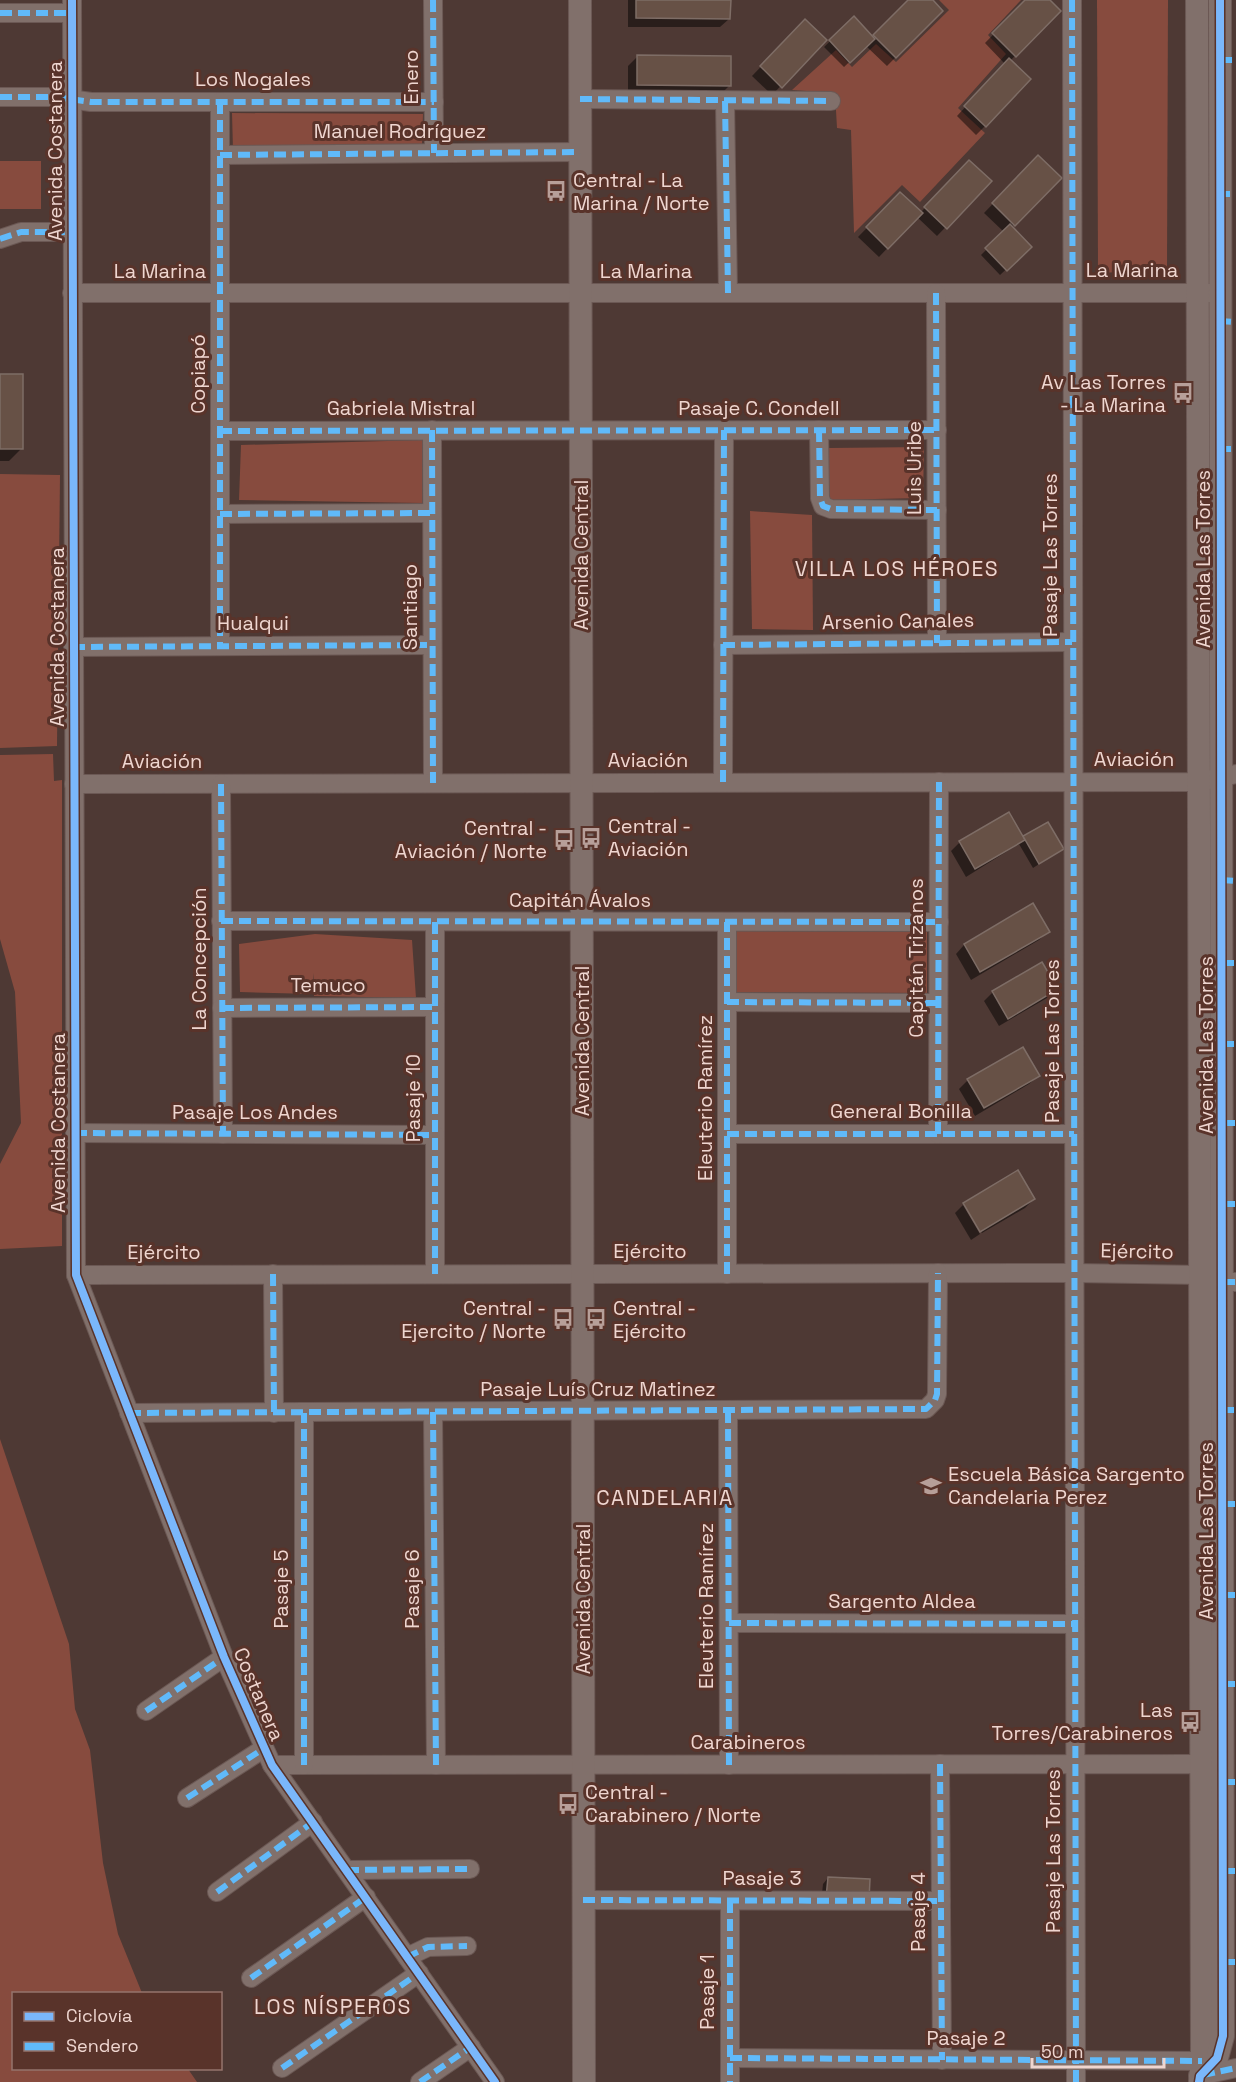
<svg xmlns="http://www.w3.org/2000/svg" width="1236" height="2082" font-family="'Space Grotesk',sans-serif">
	<rect width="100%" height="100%" fill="#4e3934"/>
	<g fill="#874b3e">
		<path d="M939,0H1021L988,35L1006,54L958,108L985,133L920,202L902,185L854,233L851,130L837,128L835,93L792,90L836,50L852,67L876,44L896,62L949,10Z"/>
		<path d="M1097,0H1168L1167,270L1098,273Z"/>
		<path d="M232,113L423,114L422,145L233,150Z"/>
		<rect x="0" y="161" width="41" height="48"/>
		<path d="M422,440V503L239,500L241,445Z"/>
		<path d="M924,447L923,498L828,500L829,448Z"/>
		<path d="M0,474L60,475L57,746L0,748Z"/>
		<path d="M750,511L812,515L813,630L752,629Z"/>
		<path d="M53,754L54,781L62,780V1246L0,1249V1164L21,1123L15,992L0,939V755Z"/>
		<path d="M737,931L927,932V993L737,992Z"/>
		<path d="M315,934L412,940L416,998L314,996V973L312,994L240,992L239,944Z"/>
		<path d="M0,1439L69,1644L75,1709L90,1750L103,1863L118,1934L142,1993L14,1994V2068L188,2069L197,2082H0Z"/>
	</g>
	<g fill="#0007">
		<path d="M628,0H729V19L720,27H628Z"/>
		<path d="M910,0H931L941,11L887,66L866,46L844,67L824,47L854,18L872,38Z"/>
		<path d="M1027,0H1048L1059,11L1010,61L985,126L976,135L957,116L1005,64L985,43Z"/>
		<path d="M805,21L825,40L772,95L752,76Z"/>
		<path d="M637,57L730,85L721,94L628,93V66Z"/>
		<path d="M1038,157L1060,178L1011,227L1030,247L1000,275L981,255L1004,232L984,213Z"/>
		<path d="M970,162L990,181L937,236L917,217L879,257L858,237L900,194L920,213Z"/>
		<path d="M0,375L21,449L9,461H0Z"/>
		<path d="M1024,838L1062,849L1033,868L1019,844L966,877L951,851L960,842Z"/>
		<path d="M1033,905L1048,931L1039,940L971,980L956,954L964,945Z"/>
		<path d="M1041,964L1056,989L1047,998L999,1026L984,1001L993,992Z"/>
		<path d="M1038,1076L1029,1084L975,1116L959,1089L968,1080Z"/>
		<path d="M1018,1172L1034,1199L1025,1208L982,1233L964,1204Z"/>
		<path d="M963,1205L980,1234L971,1240L955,1213Z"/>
		<path d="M828,1878L868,1899L821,1903L823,1884Z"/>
	</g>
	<g fill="#675146" stroke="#7e6d66" stroke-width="1.5">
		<path d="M636,0H731L730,19L636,18Z"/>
		<path d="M908,0H933L943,11L896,58L873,35Z"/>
		<path d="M1025,0H1050L1061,11L1016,57L992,33Z"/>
		<path d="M854,16L875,39L850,63L829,40Z"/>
		<path d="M805,19L827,40L782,88L760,66Z"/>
		<path d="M637,55L731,56V86L637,85Z"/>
		<path d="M1009,58L1031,79L986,127L964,106Z"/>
		<path d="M1038,155L1062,178L1015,226L992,203Z"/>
		<path d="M969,160L992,181L947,229L924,207Z"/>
		<path d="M900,192L923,213L888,249L866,227Z"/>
		<path d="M1010,224L1032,247L1007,271L985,248Z"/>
		<rect x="0" y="374" width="23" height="75"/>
		<path d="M1009,812L1025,840L975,869L959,841Z"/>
		<path d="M1048,822L1064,849L1039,864L1023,836Z"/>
		<path d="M1033,903L1050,932L980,972L964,944Z"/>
		<path d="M1042,962L1058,989L1008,1019L992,991Z"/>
		<path d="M1023,1047L1040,1076L984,1108L967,1079Z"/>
		<path d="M1018,1170L1035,1199L980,1232L963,1203Z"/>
		<path d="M828,1877L870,1879L869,1900L826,1898Z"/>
	</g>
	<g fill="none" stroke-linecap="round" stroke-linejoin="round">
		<defs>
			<g id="minor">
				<path d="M72,0L76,1275L224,1657L272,1765L495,2082"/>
				<path d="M433,0L434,153"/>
				<path d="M1072,0L1076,2082"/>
				<path d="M0,13H72"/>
				<path d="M0,97H55L91,102H434"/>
				<path d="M580,99L831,101"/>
				<path d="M725,101L728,293"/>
				<path d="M220,102V646"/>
				<path d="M220,155L580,152"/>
				<path d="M0,239L21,232H72"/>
				<path d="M72,293H1211"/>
				<path d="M936,293L937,643"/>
				<path d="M432,430L433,783"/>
				<path d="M819,430L820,498L823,506L831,509L937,510"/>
				<path d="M220,431L937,430"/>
				<path d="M220,514L432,513"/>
				<path d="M723,645L1072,642"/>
				<path d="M73,647L432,645"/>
				<path d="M723,782L724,430"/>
				<path d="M74,784L1199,782L1236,774"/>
				<path d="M221,784L223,1134"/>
				<path d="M221,921L939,922"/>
				<path d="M435,922V1274"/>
				<path d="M727,1002L938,1003"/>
				<path d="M222,1008L435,1007"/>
				<path d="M75,1133L435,1135"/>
				<path d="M727,1134H1074"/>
				<path d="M938,1134L939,782"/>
				<path d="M273,1274L274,1413"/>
				<path d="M727,1274V922"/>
				<path d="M76,1275L1074,1273L1201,1275L1223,1282H1236"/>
				<path d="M728,1411L729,1765"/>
				<path d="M433,1412L436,1765"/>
				<path d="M129,1413L926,1409L935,1400L937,1394L938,1273"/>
				<path d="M729,1623L1075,1624"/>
				<path d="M146,1711L224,1657"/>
				<path d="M940,1764L942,2060"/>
				<path d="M272,1765L1200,1764L1213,1767"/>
				<path d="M304,1765V1413"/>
				<path d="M187,1798L263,1749"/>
				<path d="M347,1870L470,1869"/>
				<path d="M217,1892L313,1822"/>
				<path d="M583,1900L941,1901"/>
				<path d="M730,1901V2082"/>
				<path d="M407,1957L428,1947L467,1946"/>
				<path d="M251,1978L366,1897"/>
				<path d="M730,2058L1202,2061"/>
				<path d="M282,2068L419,1973"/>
				<path d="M1200,2076L1236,2068"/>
				<path d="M420,2082L471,2047"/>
			</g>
			<g id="tertiary">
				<path d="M580,0L584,2082"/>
				<path d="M1197,0L1202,2061L1200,2081"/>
				<path d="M1200,2076L1217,2058L1223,2036L1220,0"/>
			</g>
		</defs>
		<use href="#minor" stroke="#6b5854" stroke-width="20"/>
		<use href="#tertiary" stroke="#6b5854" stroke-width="24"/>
		<use href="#minor" stroke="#81706b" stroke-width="18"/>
		<use href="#tertiary" stroke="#81706b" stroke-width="22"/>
		<g stroke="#60bafa" stroke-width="6" stroke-dasharray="12 6" stroke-linecap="butt">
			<path d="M433,0L434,153"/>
			<path d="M1072,0L1076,2082"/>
			<path d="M0,13H72"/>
			<path d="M1220,60H1236"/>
			<path d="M0,97H55L91,102H434"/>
			<path d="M580,99L831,101"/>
			<path d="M725,101L728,293"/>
			<path d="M220,102V646"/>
			<path d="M220,155L580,152"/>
			<path d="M1218,194H1236"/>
			<path d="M0,239L21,232H72"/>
			<path d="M936,293L937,643"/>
			<path d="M1219,321L1236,322"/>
			<path d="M432,430L433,783"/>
			<path d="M819,430L820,498L823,506L831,509L937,510"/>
			<path d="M220,431L937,430"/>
			<path d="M1219,449H1236"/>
			<path d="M220,514L432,513"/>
			<path d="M723,645L1072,642"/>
			<path d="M73,647L432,645"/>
			<path d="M723,782L724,430"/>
			<path d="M221,784L223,1134"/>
			<path d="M1221,880L1236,881"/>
			<path d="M221,921L939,922"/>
			<path d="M435,922V1274"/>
			<path d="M1222,963H1236"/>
			<path d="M727,1002L938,1003"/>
			<path d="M222,1008L435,1007"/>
			<path d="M1222,1044H1236"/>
			<path d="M1223,1123H1236"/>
			<path d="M75,1133L435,1135"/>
			<path d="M727,1134H1074"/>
			<path d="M938,1134L939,782"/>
			<path d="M1223,1204H1236"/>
			<path d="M273,1274L274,1413"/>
			<path d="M727,1274V922"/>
			<path d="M1223,1282H1236"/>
			<path d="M1222,1410H1236"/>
			<path d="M728,1411L729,1765"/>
			<path d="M433,1412L436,1765"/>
			<path d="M129,1413L926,1409L935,1400L937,1394L938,1273"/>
			<path d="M1223,1504H1236"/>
			<path d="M1223,1595H1236"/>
			<path d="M729,1623L1075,1624"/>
			<path d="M1223,1684H1236"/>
			<path d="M146,1711L224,1657"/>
			<path d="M940,1764L942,2060"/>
			<path d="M304,1765V1413"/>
			<path d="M1223,1782H1236"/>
			<path d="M187,1798L263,1749"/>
			<path d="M347,1870L470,1869"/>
			<path d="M1223,1871H1236"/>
			<path d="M217,1892L313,1822"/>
			<path d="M583,1900L941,1901"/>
			<path d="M730,1901V2082"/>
			<path d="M407,1957L428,1947L467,1946"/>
			<path d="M1223,1962H1236"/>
			<path d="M251,1978L366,1897"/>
			<path d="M730,2058L1202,2061"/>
			<path d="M282,2068L419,1973"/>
			<path d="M1203,2075L1236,2068"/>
			<path d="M420,2082L471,2047"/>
		</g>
		<defs>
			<g id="cycleway">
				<path d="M72,0L76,1275L224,1657L272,1765L495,2082"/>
				<path d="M1199,2082L1200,2076L1217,2058L1223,2036L1220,0"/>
			</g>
		</defs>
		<use href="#cycleway" stroke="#59332a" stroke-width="11"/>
		<use href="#cycleway" stroke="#7ab7fb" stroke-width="8"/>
	</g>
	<defs>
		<symbol id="bus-bare" viewBox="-9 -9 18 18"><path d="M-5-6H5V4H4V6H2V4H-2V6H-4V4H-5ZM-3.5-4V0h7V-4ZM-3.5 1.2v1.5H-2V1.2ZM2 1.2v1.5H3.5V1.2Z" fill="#b79f99" stroke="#59332a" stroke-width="2.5" paint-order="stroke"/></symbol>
		<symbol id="school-bare" viewBox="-9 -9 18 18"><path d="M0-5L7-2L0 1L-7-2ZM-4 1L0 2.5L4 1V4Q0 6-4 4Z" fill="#b79f99" stroke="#59332a" stroke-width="2.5" paint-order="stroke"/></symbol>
	</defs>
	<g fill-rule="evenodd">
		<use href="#bus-bare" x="541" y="176" width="30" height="30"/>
		<use href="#bus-bare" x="1168" y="378" width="30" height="30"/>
		<use href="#bus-bare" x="576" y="823" width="30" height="30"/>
		<use href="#bus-bare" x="549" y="825" width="30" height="30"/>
		<use href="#bus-bare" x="548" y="1304" width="30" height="30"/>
		<use href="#bus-bare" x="581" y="1304" width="30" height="30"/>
		<use href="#school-bare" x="916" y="1471" width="30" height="30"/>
		<use href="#bus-bare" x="1175" y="1707" width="30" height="30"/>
		<use href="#bus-bare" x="553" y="1789" width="30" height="30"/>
	</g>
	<g text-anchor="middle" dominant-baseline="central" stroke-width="6" stroke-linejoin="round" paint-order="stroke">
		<g font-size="20" fill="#efd6d0" stroke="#59332a">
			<text transform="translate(411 77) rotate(-90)">Enero</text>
			<text x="253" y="79">Los Nogales</text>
			<text x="400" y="131">Manuel Rodríguez</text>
			<text transform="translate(55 151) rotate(-90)">Avenida Costanera</text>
			<text x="1132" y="270">La Marina</text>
			<text x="160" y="271">La Marina</text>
			<text x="646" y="271">La Marina</text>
			<text transform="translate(198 374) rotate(-90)">Copiapó</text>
			<text x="401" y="408">Gabriela Mistral</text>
			<text x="759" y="408">Pasaje C. Condell</text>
			<text transform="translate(914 468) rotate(-90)">Luis Uribe</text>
			<text transform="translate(581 555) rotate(-90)">Avenida Central</text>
			<text transform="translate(1050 555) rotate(-90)">Pasaje Las Torres</text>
			<text transform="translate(1203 559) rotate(-90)">Avenida Las Torres</text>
			<text transform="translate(410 607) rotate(-90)">Santiago</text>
			<text transform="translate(898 621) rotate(-1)">Arsenio Canales</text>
			<text x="253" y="623">Hualqui</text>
			<text transform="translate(57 637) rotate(-90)">Avenida Costanera</text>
			<text x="1134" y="759">Aviación</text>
			<text x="648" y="760">Aviación</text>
			<text x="162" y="761">Aviación</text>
			<text x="580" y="900">Capitán Ávalos</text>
			<text transform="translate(916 958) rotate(-90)">Capitán Trizanos</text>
			<text transform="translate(199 959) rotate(-90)">La Concepción</text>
			<text x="328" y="985">Temuco</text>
			<text transform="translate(582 1041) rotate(-90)">Avenida Central</text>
			<text transform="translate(1052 1041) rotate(-90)">Pasaje Las Torres</text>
			<text transform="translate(1206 1045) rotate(-90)">Avenida Las Torres</text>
			<text transform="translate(413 1098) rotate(-90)">Pasaje 10</text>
			<text transform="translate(705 1098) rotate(-90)">Eleuterio Ramírez</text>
			<text x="901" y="1111">General Bonilla</text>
			<text x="255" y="1112">Pasaje Los Andes</text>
			<text transform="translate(58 1123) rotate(-90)">Avenida Costanera</text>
			<text x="650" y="1251">Ejército</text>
			<text transform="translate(1137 1251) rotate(1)">Ejército</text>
			<text x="164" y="1252">Ejército</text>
			<text x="598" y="1389">Pasaje Luís Cruz Matinez</text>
			<text transform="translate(1206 1531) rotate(-90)">Avenida Las Torres</text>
			<text transform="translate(281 1589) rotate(-90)">Pasaje 5</text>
			<text transform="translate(412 1589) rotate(-90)">Pasaje 6</text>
			<text transform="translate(583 1599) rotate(-90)">Avenida Central</text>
			<text x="902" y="1601">Sargento Aldea</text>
			<text transform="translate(706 1606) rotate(-90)">Eleuterio Ramírez</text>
			<text transform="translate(259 1694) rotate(67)">Costanera</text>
			<text x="748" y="1742">Carabineros</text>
			<text transform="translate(1053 1851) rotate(-90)">Pasaje Las Torres</text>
			<text x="762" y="1878">Pasaje 3</text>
			<text transform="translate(918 1912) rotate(-90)">Pasaje 4</text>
			<text transform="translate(707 1992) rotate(-90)">Pasaje 1</text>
			<text x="966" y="2038">Pasaje 2</text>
		</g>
		<g font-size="20" fill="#efd6d0" stroke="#59332a" text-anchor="start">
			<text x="573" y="180">Central - La<tspan x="573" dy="23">Marina / Norte</tspan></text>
			<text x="1166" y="382" text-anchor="end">Av Las Torres<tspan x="1166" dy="23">- La Marina</tspan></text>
			<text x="608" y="826">Central -<tspan x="608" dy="23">Aviación</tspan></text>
			<text x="547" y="828" text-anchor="end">Central -<tspan x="547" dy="23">Aviación / Norte</tspan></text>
			<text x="546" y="1308" text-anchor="end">Central -<tspan x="546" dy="23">Ejercito / Norte</tspan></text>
			<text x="613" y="1308">Central -<tspan x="613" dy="23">Ejército</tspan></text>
			<text x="948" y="1474">Escuela Básica Sargento<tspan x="948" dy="23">Candelaria Perez</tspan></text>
			<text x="1173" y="1710" text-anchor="end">Las<tspan x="1173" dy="23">Torres/Carabineros</tspan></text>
			<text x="585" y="1792">Central -<tspan x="585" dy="23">Carabinero / Norte</tspan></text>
		</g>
		<g font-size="21" letter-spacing="1.5" fill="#efd6d0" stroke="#59332a">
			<text x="897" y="568">VILLA LOS HÉROES</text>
			<text x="665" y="1497">CANDELARIA</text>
			<text x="333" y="2006">LOS NÍSPEROS</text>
		</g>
	</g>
	<rect x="12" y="1992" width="210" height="78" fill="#59332a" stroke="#95746c" stroke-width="1.5"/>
	<rect x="24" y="2012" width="30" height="9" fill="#7ab7fb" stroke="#95746c" stroke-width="1.5"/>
	<text x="66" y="2022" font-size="18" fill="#efd6d0">Ciclovía</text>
	<rect x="24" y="2042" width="30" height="9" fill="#60bafa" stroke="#95746c" stroke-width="1.5"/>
	<text x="66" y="2052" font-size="18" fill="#efd6d0">Sendero</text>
	<path d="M1032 2058v9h132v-9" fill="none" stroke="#efd6d0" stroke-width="3"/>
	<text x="1041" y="2058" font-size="18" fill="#efd6d0" stroke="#59332a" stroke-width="4.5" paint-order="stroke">50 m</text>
</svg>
